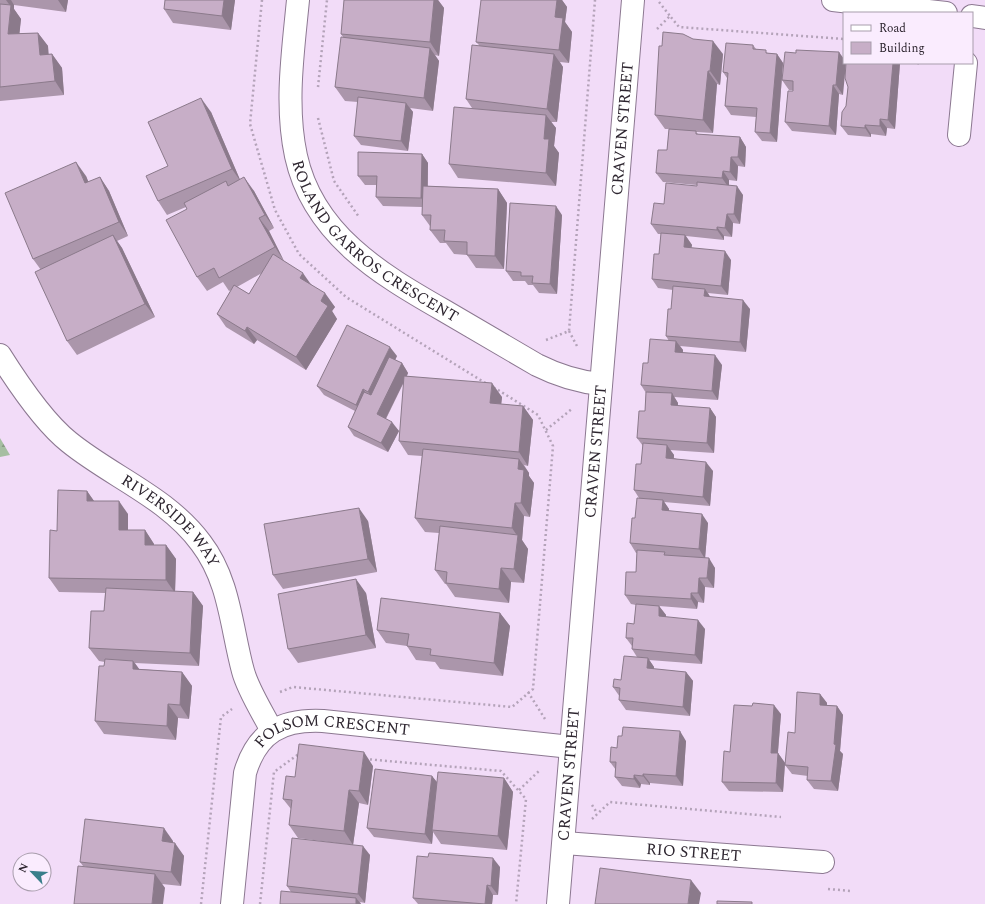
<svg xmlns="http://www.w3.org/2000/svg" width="985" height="904" font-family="Spectral,serif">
	<defs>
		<pattern id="forest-firs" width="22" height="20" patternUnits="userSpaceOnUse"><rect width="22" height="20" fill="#a6bea2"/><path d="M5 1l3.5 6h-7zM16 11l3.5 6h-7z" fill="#889a84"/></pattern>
	</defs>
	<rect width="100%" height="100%" fill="#f2dcf8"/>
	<path fill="url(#forest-firs)" d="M0,438L10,455L0,457Z"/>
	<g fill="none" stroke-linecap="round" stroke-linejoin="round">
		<defs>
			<g id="street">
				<path id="s1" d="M298,0C293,52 285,105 296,156C313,234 380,274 443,310C475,329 506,347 537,365C559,376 578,382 601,384"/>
				<path d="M833,0L946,13"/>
				<path d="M972,16L985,18"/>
				<path d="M959,135L966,63"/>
				<path id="s2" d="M0,355C17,382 45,423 69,442C112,477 167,497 201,543C230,581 231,627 243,671C248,690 263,713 272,731"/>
				<path id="s3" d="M564,843L823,862"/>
				<path id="s4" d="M232,904L245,773C257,732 282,719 323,721L571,747"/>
				<path id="s5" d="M558,904L633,0"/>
			</g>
		</defs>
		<use href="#street" stroke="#8c7891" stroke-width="24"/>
		<g stroke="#b4a3b9" stroke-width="2.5" stroke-dasharray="2 3" stroke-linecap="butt">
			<path d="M262,0L250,124L275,210L299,254L346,297L487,384"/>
			<path d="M659,2L670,16"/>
			<path d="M657,29L670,16L679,27L844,39"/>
			<path d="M918,63L919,64"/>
			<path d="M318,87L327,0"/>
			<path d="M318,118L334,181L359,217"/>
			<path d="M569,331L578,348"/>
			<path d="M546,340L569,331L595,0"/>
			<path d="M546,430L573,408"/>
			<path d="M280,692L293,687L512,707L533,689L553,446L538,415L495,388"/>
			<path d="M528,692L545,719"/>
			<path d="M365,759L501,771L526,799L516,904"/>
			<path d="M519,790L540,770"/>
			<path d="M592,805L597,813"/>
			<path d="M592,819L610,802L781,817"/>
			<path d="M828,889L851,891"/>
			<path d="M201,904L221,717L232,709"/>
			<path d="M260,904L274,772L300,753"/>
		</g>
		<use href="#street" stroke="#fff" stroke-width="22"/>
	</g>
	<g fill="#ab96ab" fill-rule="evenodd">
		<path d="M0,0H68L66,12L14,5V9L21,19L19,34L38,33L48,46V54H52L62,68L64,95L0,101Z"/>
		<path d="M235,0L231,30L173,23L164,9Z"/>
		<path d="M344,0H438L444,8L439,56L435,55L439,61L433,111L410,108L413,112L408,151L361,145L354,136L358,102L345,101L335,87L343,37L341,34Z"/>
		<path d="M557,0H564H562L567,7L565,22L572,32L569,63L560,62L563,67L557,122H551L556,128L554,146L559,153L556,186L458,178L449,164L472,108L466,99L479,45L476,42Z"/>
		<path d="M753,45L756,49L768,53L777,54L783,63L777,142L762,141L755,132L756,117L731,115L725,106L727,78L723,72Z"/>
		<path d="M839,52L843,95L839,94L836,135L792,131L785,122L793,90H789L782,80L796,53Z"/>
		<path d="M723,54L720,85L717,84L713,133L696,132L698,134L740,137L746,147L745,167L738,166L737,181L729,180V185L743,195L740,224L733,223L732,237L724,236V240L686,236L692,245L691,248L731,260L728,295L708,293L710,297L750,309L746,352L680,346L683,350V353L722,365L718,400L674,397L678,403V406L710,408L716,417L714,453L670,450L674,455V458L713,471L710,506L664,502L669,509V511L708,523L705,558L715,568L714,588L705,587L704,603L698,602L697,609L659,606L666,615V617L705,629L702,664L649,660L654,667V669L686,672L693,681L690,716L626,710L619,700L620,697L613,687L621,680L637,657L632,649V646L626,638L634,624L636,605L631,604L625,595L636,572L637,553H636L630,543L639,498L634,490L641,464L643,446L637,438L645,411L646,393L641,385L648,363L669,341L666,336L671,309L673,290L658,288L652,279L659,254L661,234H658L651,224L664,204L697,186V185L663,182L656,173L667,150L669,129H665L655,115Z"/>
		<path d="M846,63H900L895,129L887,128L886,136L871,134V137L848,135L841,126L846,106L848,87Z"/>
		<path d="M211,112L240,180L254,191L274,228L269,231L284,261L312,285L335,307L332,311L337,319L306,370L257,340L254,344L226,327L217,314L231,290L229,291L223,282L207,291L197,277L187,209L186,207L167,215L158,201L168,166ZM262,273L249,294L237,287Z"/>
		<path d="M422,154L428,163V186L498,189L507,203L504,269L476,268L467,255L454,254L446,243H440L430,230V226L422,215V207L383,206L376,197V185H365L358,176Z"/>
		<path d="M86,176L88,182L100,177L109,191L128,236L117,241L122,248L155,317L77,355L67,341L41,270L33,259Z"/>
		<path d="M562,215L557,294L539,293L533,285H528L525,281H513L506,271Z"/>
		<path d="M397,356L395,360L402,363L408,373L407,376L502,397L501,404L523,406L533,420L528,466L524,465L529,473V476L534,483L530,517L524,516L522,540L528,549L524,583L511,582L509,603L455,597L446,584H445L435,570L439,533L425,532L415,518L422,456L408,455L399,441L404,382L386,419L399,431L388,452L354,436L348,427L355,411L324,395L317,386Z"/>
		<path d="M87,491L94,501L128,514V530H145L154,544V545H166L176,559L175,592H193L203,606L199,666L135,663L139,669L182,672L192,686L189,719L178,718L176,740L104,734L95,721L105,662L99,661L89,648L104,611L105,593L59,592L49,578L57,531Z"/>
		<path d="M368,521L377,572L283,589L273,575Z"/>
		<path d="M366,593L376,648L298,663L288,649Z"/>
		<path d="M500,613L510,626L503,676L440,669L435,662L416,660L407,646L386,643L377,630Z"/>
		<path d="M820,694L827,703V705L837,706L843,715L840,751L843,754L838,791L814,789L807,780L808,776L792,774L785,765L795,733Z"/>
		<path d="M781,714L778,753L785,763L783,792L729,791L722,782L730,752Z"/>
		<path d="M686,741L683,786L650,783V785L641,784L640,788L622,786L615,777L616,770L610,762L617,748Z"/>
		<path d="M373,766L368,805L359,803L353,845L370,855L365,903L360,902L361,904H280L291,892L287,886L344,844L298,838L289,825L291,809L283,799L295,777Z"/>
		<path d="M432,776L437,782L504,778L513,792L507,850L441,844L433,832L432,844L374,837L367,828Z"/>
		<path d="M173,841V843L184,856L181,886L162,884L165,888L83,866L80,862Z"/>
		<path d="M500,867L498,895H493L492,904H418L413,898Z"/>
	</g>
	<g fill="#8b7a8b">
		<path d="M6,0H11L14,5V9L21,19L18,48L8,34L11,7Z"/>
		<path d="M58,0H68L66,12Z"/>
		<path d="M224,0H235L231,30L222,16Z"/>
		<path d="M434,0H438L444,8L439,56L430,42Z"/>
		<path d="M557,0H562L567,7L565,22L572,32L569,63L559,50L555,17Z"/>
		<path d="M38,33L48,46L50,69L40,55Z"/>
		<path d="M713,41L723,54L720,85L710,71Z"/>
		<path d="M430,48L439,61L433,111L424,98Z"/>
		<path d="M839,52L844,59V63H846L843,95L836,85Z"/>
		<path d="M52,54L62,68L64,95L55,81Z"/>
		<path d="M554,54L563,67L557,122L547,109Z"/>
		<path d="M777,54L783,63L777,142L770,133Z"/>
		<path d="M893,63H900L895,129L888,120Z"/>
		<path d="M708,71L717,84L713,133L703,120Z"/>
		<path d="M833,85L839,94L836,135L829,126Z"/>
		<path d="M201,98L211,112L241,182L232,169Z"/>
		<path d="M406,103L413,112L408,151L401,141Z"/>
		<path d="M546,115L556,128L554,146L559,153L556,186L546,173L544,139Z"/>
		<path d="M880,119L887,128L886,136L880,126Z"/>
		<path d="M865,125L871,134V137L865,128Z"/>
		<path d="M740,137L746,147L745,167L738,157Z"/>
		<path d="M422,154L428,163L427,207L421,198Z"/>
		<path d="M731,157L738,166L737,181L730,172Z"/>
		<path d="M76,162L86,176L95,197L85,183Z"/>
		<path d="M723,171L729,180V188L722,178Z"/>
		<path d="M100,177L109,191L128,236L119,222Z"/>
		<path d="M244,177L254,191L274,228L265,215Z"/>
		<path d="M737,186L743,195L740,224L734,214Z"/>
		<path d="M498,189L507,203L504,269L495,256Z"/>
		<path d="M556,206L562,215L557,294L550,284Z"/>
		<path d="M727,214L733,223L732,237L725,228Z"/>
		<path d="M259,218L269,231L284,261L275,247Z"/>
		<path d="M717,227L724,236V240L717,230Z"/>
		<path d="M113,235L122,248L155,317L145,304Z"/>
		<path d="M685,235L692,245L690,256L684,247Z"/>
		<path d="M725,251L731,260L728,295L721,286Z"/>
		<path d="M303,273L312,286L300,278Z"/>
		<path d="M705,289L711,298L704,296Z"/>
		<path d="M325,293L335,307L332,311L337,319L306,370L296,357L321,301Z"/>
		<path d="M743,300L750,309L746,352L740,342Z"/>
		<path d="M247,327L257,340L254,344L245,331Z"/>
		<path d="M676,341L683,350L682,362L675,352Z"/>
		<path d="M390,347L397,356L375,401L368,392Z"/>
		<path d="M715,355L722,365L718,400L712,391Z"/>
		<path d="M402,363L408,373L383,424L377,414Z"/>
		<path d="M492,383L502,397L500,416L490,403Z"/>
		<path d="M363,389L370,399L362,414L356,405Z"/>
		<path d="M672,393L678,403L677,414L671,405Z"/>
		<path d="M523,406L533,420L528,466L519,452Z"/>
		<path d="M710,408L716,417L714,453L707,443Z"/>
		<path d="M392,422L399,431L388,452L381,443Z"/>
		<path d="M667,445L674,455L673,467L666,458Z"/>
		<path d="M519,459L529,473V476L534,483L530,517L521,503L518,469Z"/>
		<path d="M706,462L713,471L710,506L703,497Z"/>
		<path d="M87,491L96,504L87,501Z"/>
		<path d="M663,500L669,509L668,520L662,510Z"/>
		<path d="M119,501L128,514V544L119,530Z"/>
		<path d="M515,503L524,516L522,540L528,549L524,583L514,569L518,537L512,528Z"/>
		<path d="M359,508L368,521L377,572L368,559Z"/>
		<path d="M702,514L708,523L705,559L699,549Z"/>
		<path d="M145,530L154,544V559L145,545Z"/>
		<path d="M166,545L176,559L175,593L166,580Z"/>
		<path d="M709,558L715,568L714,588L707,578Z"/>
		<path d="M501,568L511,582L509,603L499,589Z"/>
		<path d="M699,578L705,587L704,603L698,593Z"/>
		<path d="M356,579L366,593L376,648L366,635Z"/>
		<path d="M193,592L203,606L199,666L190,653Z"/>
		<path d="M691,593L698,602L697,609L691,599Z"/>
		<path d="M659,606L666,615L665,625L659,616Z"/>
		<path d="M500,613L510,626L503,676L494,663Z"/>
		<path d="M698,620L705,629L702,664L695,655Z"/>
		<path d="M648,658L654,667L653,677L647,668Z"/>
		<path d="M133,661L143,674L133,669Z"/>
		<path d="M182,672L192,686L189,719L180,705Z"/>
		<path d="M686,672L693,681L690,716L683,707Z"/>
		<path d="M820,694L827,703L826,714L820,705Z"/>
		<path d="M168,704L178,718L176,740L167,726Z"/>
		<path d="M774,705L781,714L777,762L771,753Z"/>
		<path d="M837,706L843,715L840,751L843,754L838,791L831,781Z"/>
		<path d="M680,731L686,741L683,786L676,776Z"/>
		<path d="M364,752L373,766L368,805L359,791Z"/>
		<path d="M778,753L785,763L783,792L776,783Z"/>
		<path d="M643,774L650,783V785L643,776Z"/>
		<path d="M634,775L641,784L640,788L634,779Z"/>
		<path d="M432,776L439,785L432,830L433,832L432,844L425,834Z"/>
		<path d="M504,778L513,792L507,850L498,836Z"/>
		<path d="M349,790L359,803L353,845L344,831Z"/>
		<path d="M164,828L173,841L172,855L162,841Z"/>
		<path d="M175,843L184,856L181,886L171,872Z"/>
		<path d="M363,846L370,855L365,903L358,894Z"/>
		<path d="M493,858L500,867L498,895L491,886Z"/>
		<path d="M155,874L165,888L163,904H152Z"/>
		<path d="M691,880L701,893L699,904H688Z"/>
		<path d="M487,885L493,895L492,904H485Z"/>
		<path d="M356,898L361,904H356Z"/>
	</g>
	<g fill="#c7aec7" stroke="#8b7a8b">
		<path d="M165,0H224L222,16L164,9Z"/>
		<path d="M344,0H434L430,42L341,34Z"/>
		<path d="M481,0H557L555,17L563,18L559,50L476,42Z"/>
		<path d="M0,4L11,5L8,34L38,33L40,55L52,54L55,81L0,87Z"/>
		<path d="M663,32L683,34L693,39L713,41L710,71H708L703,120L655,115L659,46H662Z"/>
		<path d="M341,37L430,48L424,98L335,87Z"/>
		<path d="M726,43L753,45V49L766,50V53L777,54L770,133L755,132L757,108L725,106L728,73L723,72Z"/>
		<path d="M472,45L554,54L547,109L466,99Z"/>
		<path d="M796,50L839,52L836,85H833L829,126L785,122L788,91H793V81L782,80L785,52L796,53Z"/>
		<path d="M846,63H893L888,120L880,119V126L865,125V128L841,126L842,112L846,106L848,87L845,78Z"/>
		<path d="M358,97L406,103L401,141L354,136Z"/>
		<path d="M201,98L232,169L158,201L146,176L168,166L148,122Z"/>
		<path d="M454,107L546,115L544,139H549L546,173L449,164Z"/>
		<path d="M669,129L696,131V134L740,137L738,157H731L730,172L723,171L722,178L656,173L658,150H667Z"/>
		<path d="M358,152L422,154L421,198L376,197L377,176H358Z"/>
		<path d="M76,162L85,183L100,177L119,222L33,259L5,193Z"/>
		<path d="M244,177L265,215L259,218L275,247L219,278L214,268L197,277L166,220L187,209L184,203L226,181L228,186Z"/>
		<path d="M697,182L737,186L734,214H727L725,228L717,227V230L651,224L654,203L664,204L666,183L697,186Z"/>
		<path d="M423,186L498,189L495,256L467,255V242L444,241L445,230H430L431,215H422Z"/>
		<path d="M510,203L556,206L550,284L532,283L533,276H521V272L506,271Z"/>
		<path d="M661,233L685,235L684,247L725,251L721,286L652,279L654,254H659Z"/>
		<path d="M113,235L145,304L67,341L35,272Z"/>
		<path d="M273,254L303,273L300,278L325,293L321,301L328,306L296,357L247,327L245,331L217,314L234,285L249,294Z"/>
		<path d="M673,286L705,289L704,296L743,300L740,342L666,336L668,309H671Z"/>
		<path d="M347,325L390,347L368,392L363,389L356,405L317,386Z"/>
		<path d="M650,339L676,341L675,352L715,355L712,391L641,385L643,363H648Z"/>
		<path d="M389,357L402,363L377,414L392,422L381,443L348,427L364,392L371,395Z"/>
		<path d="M404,376L492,383L490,403L523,406L519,452L399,441Z"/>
		<path d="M646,392L672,393L671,405L710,408L707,443L637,438L639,411H645Z"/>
		<path d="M643,443L667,445L666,458L706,462L703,497L634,490L636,464H641Z"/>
		<path d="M423,449L519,459L518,469L524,470L521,503H515L512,528L415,518Z"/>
		<path d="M58,490L87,491V501H119V530H145V545H166V580L49,578L50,530L57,531Z"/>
		<path d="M637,498L663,500L662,510L702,514L699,549L630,543L632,518H635Z"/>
		<path d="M359,508L368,559L273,575L264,524Z"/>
		<path d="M440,526L518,535L514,569L501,568L499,589L446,583L447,572L435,570Z"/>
		<path d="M637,550L665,552L664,555L709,558L707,578H699L698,593H691V599L625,595L626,572H636Z"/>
		<path d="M356,579L366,635L288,649L278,594Z"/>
		<path d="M106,588L193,592L190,653L89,648L91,611H104Z"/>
		<path d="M381,598L500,613L494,663L430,655L431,649L407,646L409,634L377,630Z"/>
		<path d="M636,604L659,606V616L698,620L695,655L632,649L633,638H626L627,623L634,624Z"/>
		<path d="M624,656L648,658L647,668L686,672L683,707L619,700L620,688L613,687L614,679L621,680Z"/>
		<path d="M105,659L133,661V669L182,672L180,705L168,704L167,726L95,721L99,666H104Z"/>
		<path d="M797,692L820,694V705L837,706L834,744L836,745L831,781L807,780L808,767L785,765L788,732L795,733Z"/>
		<path d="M753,703L774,705L771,753H778L776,783L722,782L724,751L730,752L734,705L752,706Z"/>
		<path d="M623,727L680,731L676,776L643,774V776L634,775V779L615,777L616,762H610L611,747L617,748L618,736H622Z"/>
		<path d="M299,744L364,752L359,791L349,790L344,831L289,825L292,800L283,799L286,776L295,777Z"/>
		<path d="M375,769L432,776L425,834L367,828Z"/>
		<path d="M438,772L504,778L498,836L432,830Z"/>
		<path d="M85,819L164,828L162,841L175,843L171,872L80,862Z"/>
		<path d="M292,838L363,846L358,894L287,886Z"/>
		<path d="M429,853L493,858L491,886L487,885L485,904L413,898L417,856L428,857Z"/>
		<path d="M78,866L155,874L152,904H74Z"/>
		<path d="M600,868L691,880L688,904H595Z"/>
		<path d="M281,891L356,898V904H280Z"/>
		<path d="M717,901L752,902V904H717Z"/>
	</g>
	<g text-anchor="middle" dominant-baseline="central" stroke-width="3" stroke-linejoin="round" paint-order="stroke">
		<g font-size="16" fill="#2e2630" stroke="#faecfe">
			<text stroke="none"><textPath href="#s5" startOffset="778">CRAVEN STREET</textPath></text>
			<text stroke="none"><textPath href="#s1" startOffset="277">ROLAND GARROS CRESCENT</textPath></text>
			<text stroke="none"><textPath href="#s5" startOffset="454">CRAVEN STREET</textPath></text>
			<text stroke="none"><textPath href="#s2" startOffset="241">RIVERSIDE WAY</textPath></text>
			<text stroke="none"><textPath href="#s4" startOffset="242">FOLSOM CRESCENT</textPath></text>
			<text stroke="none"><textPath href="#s5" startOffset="130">CRAVEN STREET</textPath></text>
			<text stroke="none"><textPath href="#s3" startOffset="130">RIO STREET</textPath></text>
		</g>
	</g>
	<rect x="843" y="12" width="130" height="52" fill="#faecfe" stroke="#a89dac"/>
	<rect x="851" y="25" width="20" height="6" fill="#ffffff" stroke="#a89dac"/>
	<text x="879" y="32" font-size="12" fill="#2e2630">Road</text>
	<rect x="851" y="42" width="20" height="12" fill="#c7aec7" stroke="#a89dac"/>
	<text x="879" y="52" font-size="12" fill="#2e2630">Building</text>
	<g transform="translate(32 872) rotate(295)"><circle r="19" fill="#faecfe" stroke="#a89dac"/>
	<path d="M0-3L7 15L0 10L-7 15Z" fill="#397f8b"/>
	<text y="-6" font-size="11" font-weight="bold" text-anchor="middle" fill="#2e2630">N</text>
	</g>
</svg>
